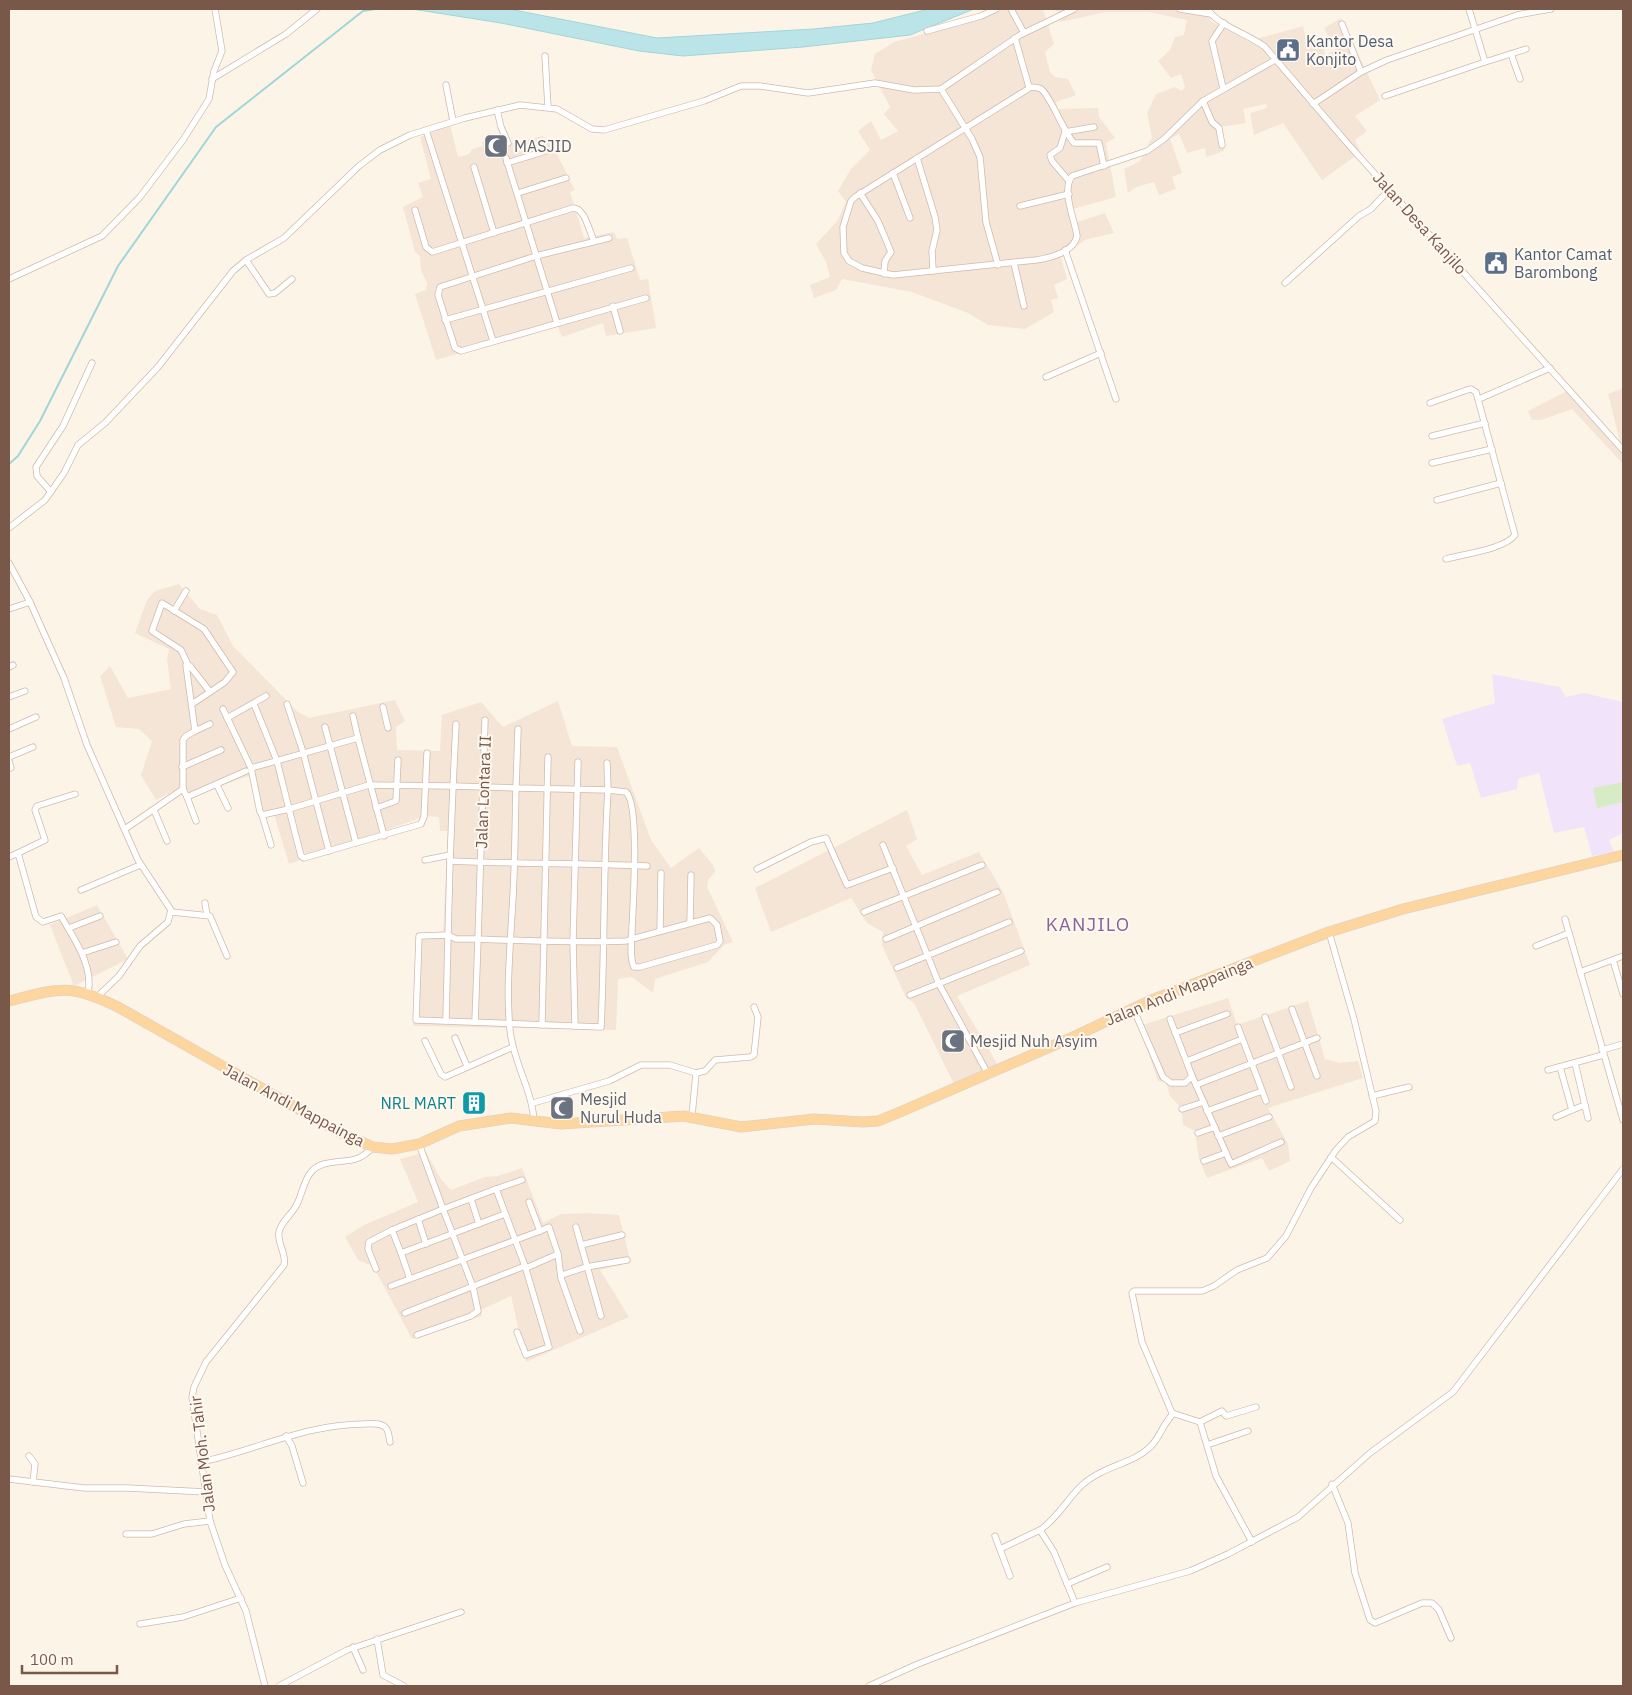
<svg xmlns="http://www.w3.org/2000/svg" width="1632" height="1695" font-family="'IBM Plex Sans',sans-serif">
	<rect width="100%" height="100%" fill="#fdf4e8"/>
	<g fill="#f5e5d6">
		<path d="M1004,9H1043L1054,44L1045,52L1050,72L1055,77L1068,79L1076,95L1056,102L1058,109L1098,108L1099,117L1115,138L1106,143L1116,197L1069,210L1071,224L1105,213L1114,233L1085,240L1061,258L1067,279L1054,285L1058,298L1051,300L1054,312L1025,329L988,325L968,313L912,292L842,279L836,290L814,298L810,285L830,277L826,262L816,244L838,220L846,202L838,191L851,169L870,150L858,131L871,121L881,140L898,131L884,114L890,107L871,70L875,54L894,42L969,22Z"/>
		<path d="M1056,9H1205L1211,21L1249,41L1303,26L1307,43L1319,39L1326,55L1336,49L1324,28L1341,18L1380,100L1355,116L1367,131L1355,140L1361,152L1322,180L1283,123L1254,135L1250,113L1267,108L1266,104L1243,109L1246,123L1221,127L1224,151L1206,157L1205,148L1187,153L1179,134L1170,139L1182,173L1172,177L1176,189L1159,195L1154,182L1136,187L1128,193L1124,169L1140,161L1152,137L1147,113L1156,94L1175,87L1182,91L1185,87L1181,74L1171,78L1158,61L1170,50L1175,37L1184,35L1187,20L1149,12H1106L1060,22Z"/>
		<path d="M450,125L458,157L469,154L472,149L483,146L482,142L488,138L501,136L509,148L510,143L543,136L552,144L575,190L570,192L584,238L614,232L617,239L627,238L640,280L648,279L656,328L606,336L603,323L562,337L557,325L436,360L415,294L426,290L427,283L421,270L420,256L415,252L403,207L423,197L418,183L431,179L420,137Z"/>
		<path d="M1623,388V464L1572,409L1541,420H1532L1528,411L1571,389L1620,442L1608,394Z"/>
		<path d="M179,584L200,609L217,615L233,646L298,712L309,718L395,700L405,721L396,727L397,750L440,751L442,715L481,702L503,727L558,701L572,746L617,747L651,840L671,868L699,848L713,865L715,872L708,880L707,887L733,942L724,945L708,962L655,979L653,993L632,977L618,979L616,1030L413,1026L418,933H443L448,831H440L439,817L426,816L289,864L274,814L264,817L252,775L186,797L178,789L156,800L141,775L152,741L139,729L116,727L100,676L110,666L128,698L171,689L167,659L169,649L135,633L147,600L155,591Z"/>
		<path d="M907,810L917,839L906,846L922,875L979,852L1003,892L1030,965L957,996L998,1065L954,1084L914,1003L906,998L882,945L883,932L867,923L851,898L771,932L755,888Z"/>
		<path d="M97,905L128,959L74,986L50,925Z"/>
		<path d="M1228,998L1237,1025L1308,1001L1325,1059L1339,1063L1358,1061L1363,1078L1268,1108L1288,1144L1290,1161L1269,1171L1262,1158L1207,1178L1199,1159L1195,1131L1183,1125L1181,1108L1170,1096L1166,1082L1158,1081L1139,1026Z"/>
		<path d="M426,1152L441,1179L451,1190L485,1177L498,1176L522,1168L543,1223L561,1214L586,1213L619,1215L631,1263L600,1270L629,1317L526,1362L511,1296L481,1310L482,1316L412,1339L377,1273L370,1265L358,1260L345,1237L364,1225L418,1202L400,1159Z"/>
	</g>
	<path fill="#f1e4fa" d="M1492,674L1560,687L1566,697L1584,693L1623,702V833L1609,840L1614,852L1592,856L1584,827L1554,833L1539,773L1518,779L1517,789L1481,798L1470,763L1457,766L1442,719L1495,703Z"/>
	<path fill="#d7ecc5" d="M1623,782V802L1597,808L1593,788Z"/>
	<path fill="#bbe4e8" stroke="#a1d5da" d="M412,9H509L657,38L813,29L873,23L929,9H974L910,35L803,47L683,56L639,51L501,23Z"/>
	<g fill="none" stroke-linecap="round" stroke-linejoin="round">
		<path stroke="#a1d5da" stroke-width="2" d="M9,464L18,456L40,421L118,266L216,127L363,11L376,9"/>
		<defs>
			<g id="minor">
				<path d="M1011,9L1024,33"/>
				<path d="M1180,9L1211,14"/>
				<path d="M1208,9C1215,24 1250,35 1265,47L1348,144L1623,450"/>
				<path d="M1342,24L1361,72"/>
				<path d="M927,31L981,16L996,9"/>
				<path d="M1015,38L1029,87L1028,89L855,197L851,201L843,227L844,253L849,261L862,268L893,275L1036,260C1050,258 1074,252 1077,236C1075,220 1061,191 1072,176L1147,151L1164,139L1203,101L1275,60"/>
				<path d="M1511,54L1520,79"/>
				<path d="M545,56L548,107"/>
				<path d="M1485,62L1526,49"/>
				<path d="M212,79L286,34L317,9"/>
				<path d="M446,85L453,121"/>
				<path d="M1029,87C1033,87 1037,87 1041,89C1050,95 1063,131 1074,143H1099L1104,166"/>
				<path d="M1223,88L1212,41L1224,23"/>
				<path d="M941,89L972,139L980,157L986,222L998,265"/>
				<path d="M1385,96L1485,62L1469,9"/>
				<path d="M1203,101L1212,122L1219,128L1222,145"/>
				<path d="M1313,104L1361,72L1387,60L1517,15L1551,9"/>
				<path d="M497,110L501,127L508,143"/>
				<path d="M426,130L493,341"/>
				<path d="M1065,132L1060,148L1050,155L1052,161L1069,181"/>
				<path d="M1065,132L1094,127"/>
				<path d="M506,158L557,323"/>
				<path d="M917,158L935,217L937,230L932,251L933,271"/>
				<path d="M507,163L552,149"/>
				<path d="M474,167L494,233"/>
				<path d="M893,173L910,218"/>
				<path d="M518,193L566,178"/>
				<path d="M860,193L878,221L891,252L885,261L884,274"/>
				<path d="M1020,206L1069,194"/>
				<path d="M415,210L426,247L432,252L573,208C585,208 589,231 594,241"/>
				<path d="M609,238L536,256L440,287L438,295L455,348L461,351L646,298"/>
				<path d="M1065,250L1116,399"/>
				<path d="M246,260L269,294L275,293L292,279"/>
				<path d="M1014,263L1024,306"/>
				<path d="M9,279L102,236L140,197L183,140L209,99L214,71L222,51L215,9"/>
				<path d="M1285,283L1359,216L1371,209L1389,190"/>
				<path d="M613,306L620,331"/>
				<path d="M445,320L631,268"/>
				<path d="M1046,377L1101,353"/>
				<path d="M1479,399L1550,368"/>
				<path d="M1430,403L1467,390L1471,389L1476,392L1515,535C1505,549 1464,554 1446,559"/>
				<path d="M1432,436L1485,423"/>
				<path d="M1432,463L1492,449"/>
				<path d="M51,492L37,476L36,467L63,426L92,363"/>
				<path d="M1437,500L1501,483"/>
				<path d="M9,528L45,500L64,473L78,445L105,423L158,367L233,271L246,260L284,238L359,166L380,150L410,135L465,118L520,105L557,109L592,129L604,130L704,101L741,86H760L808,93L875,83L914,90L941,89L1020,35L1074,9"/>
				<path d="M9,563L30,602L64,678L87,745L138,860L171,910L168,922L140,946L119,976L97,997"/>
				<path d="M9,609L30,602"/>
				<path d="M174,611L186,591"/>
				<path d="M188,665L181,650L152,631L162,603L204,629L233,672L225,682L192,704"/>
				<path d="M9,667L13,665"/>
				<path d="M9,697L25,691"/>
				<path d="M254,704L277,761L289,809L369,785L453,786L456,724"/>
				<path d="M287,704L303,752L329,851"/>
				<path d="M383,707L388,728"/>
				<path d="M223,709L251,768L260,812L262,815L289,809L301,856L304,858L421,824L424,817L427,753"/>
				<path d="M353,716L358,738"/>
				<path d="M227,718L266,696"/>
				<path d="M325,727L356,843"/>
				<path d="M9,729L36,717"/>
				<path d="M518,729L516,788L608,790L607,763"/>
				<path d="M195,731L210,724"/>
				<path d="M9,757L33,747"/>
				<path d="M9,761L11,768"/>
				<path d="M182,767L221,750"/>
				<path d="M251,768L358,738L384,836"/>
				<path d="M217,785L228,808"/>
				<path d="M183,789L187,797L246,771"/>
				<path d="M75,794L37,806L35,810L45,840L18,853L36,917L43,922L61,916C74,939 94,966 88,993"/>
				<path d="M187,797L196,821"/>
				<path d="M376,808L396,801L398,760"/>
				<path d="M154,810L167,841"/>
				<path d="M262,815L271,845"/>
				<path d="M125,829L183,789V740L186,736L195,731L186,665L190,666L210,692"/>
				<path d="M883,845L939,984L988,1074"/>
				<path d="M9,857L18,853"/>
				<path d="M425,860L450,855"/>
				<path d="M450,861L448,935L456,939H478L475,1022"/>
				<path d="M757,869L811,842L826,838L847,885L893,868"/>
				<path d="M81,890L140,865"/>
				<path d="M205,903L207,915"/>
				<path d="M172,912L210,916L227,956"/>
				<path d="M864,912L982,865"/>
				<path d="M1565,919L1623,1120"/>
				<path d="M690,923L691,875"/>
				<path d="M69,928L100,916"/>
				<path d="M660,931L661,873"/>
				<path d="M886,939L997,892"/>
				<path d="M1536,946L1569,933"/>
				<path d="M82,953L116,942"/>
				<path d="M1613,960L1623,994"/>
				<path d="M897,968L1009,922"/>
				<path d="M1580,972L1623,956"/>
				<path d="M910,995L1021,951"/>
				<path d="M1133,1008L1163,1077L1171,1083H1185L1192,1076L1170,1019"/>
				<path d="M1292,1009L1317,1076"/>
				<path d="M1265,1017L1291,1087"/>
				<path d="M446,1021L448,935L419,936L416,1020L601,1027C605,948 603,869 608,790L626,792C640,804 633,906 632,929C632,940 629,956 634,967H640L717,945L720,941L717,925L710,918L632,939L626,941C577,943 527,941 478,939L485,720"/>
				<path d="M542,1025L548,757"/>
				<path d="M575,1026L573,941L578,762"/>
				<path d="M1238,1027L1266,1101"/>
				<path d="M1175,1033L1227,1014"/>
				<path d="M455,1038L467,1066"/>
				<path d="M425,1041L441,1074L445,1077L513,1047"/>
				<path d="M1602,1050L1623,1044"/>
				<path d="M1187,1061L1242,1039"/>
				<path d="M1575,1063L1588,1118"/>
				<path d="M1560,1067L1572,1110L1585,1105"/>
				<path d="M1548,1070L1603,1055"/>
				<path d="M696,1073L705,1071L715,1060L750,1057L754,1055L758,1017L754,1007"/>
				<path d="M1192,1076L1231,1164L1281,1142"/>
				<path d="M1196,1085L1317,1038"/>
				<path d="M1372,1096L1409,1087"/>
				<path d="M533,1103L609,1081L641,1065H670L696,1073L692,1116"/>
				<path d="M1182,1109L1204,1102"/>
				<path d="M1207,1111L1262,1091"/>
				<path d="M1556,1117L1572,1110"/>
				<path d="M534,1121C532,1089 513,1062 510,1030C506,992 510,951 512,913C515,871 515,830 516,788L453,786L450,861C515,864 581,863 647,866"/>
				<path d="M1198,1133L1215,1127"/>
				<path d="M1218,1136L1269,1117"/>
				<path d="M1331,1157L1400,1220"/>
				<path d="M1204,1161L1226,1153"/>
				<path d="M496,1189L522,1180"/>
				<path d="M471,1199L479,1224"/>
				<path d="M418,1219L426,1244"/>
				<path d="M576,1227L601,1316"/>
				<path d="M392,1230L401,1253L505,1214"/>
				<path d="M581,1245L622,1235"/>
				<path d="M401,1253L410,1279"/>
				<path d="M558,1254L561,1278L580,1331"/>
				<path d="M526,1268L558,1254L549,1227L540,1231"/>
				<path d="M376,1269L368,1249L369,1242L392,1230L443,1209L473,1287L478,1311L471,1316L417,1335"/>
				<path d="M562,1275L586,1267L627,1260"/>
				<path d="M391,1286L540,1231L529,1202"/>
				<path d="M405,1313L525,1266L496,1189L443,1209L419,1144"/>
				<path d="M517,1332L526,1355L549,1347L525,1266"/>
				<path d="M1200,1422L1222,1411L1226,1416L1256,1407"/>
				<path d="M286,1436L292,1446L303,1483"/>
				<path d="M1207,1445L1248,1431"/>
				<path d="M29,1456L35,1464L33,1482"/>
				<path d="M201,1462C257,1450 306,1424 364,1424C371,1424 381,1422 386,1428C389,1431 389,1438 390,1442"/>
				<path d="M9,1479L84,1488H127L206,1492"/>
				<path d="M1332,1484L1348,1523L1355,1573L1370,1620L1375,1623L1422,1603H1432L1439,1610L1451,1638"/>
				<path d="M1040,1530C1058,1518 1067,1499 1082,1485C1103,1466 1132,1464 1149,1448C1159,1440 1162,1425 1173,1414"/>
				<path d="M126,1534H152L184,1524L210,1521"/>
				<path d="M995,1536L1010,1576"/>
				<path d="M1252,1542L1216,1476L1200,1422L1172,1413L1142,1342L1132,1293L1134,1291H1202L1214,1286L1237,1270L1267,1258L1286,1236L1311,1188L1336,1150L1348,1137L1375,1121L1376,1111L1354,1019L1329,932"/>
				<path d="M1000,1549L1040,1530L1054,1552L1075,1603"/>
				<path d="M1067,1584L1107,1567"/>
				<path d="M140,1624L183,1617L241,1598"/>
				<path d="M377,1639L383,1675L404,1686"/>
				<path d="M353,1647L363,1670"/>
				<path d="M265,1686L246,1611L225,1565L210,1521L192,1397L194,1387L206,1362L284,1265C287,1254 277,1244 279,1232C281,1222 291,1215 296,1206C304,1192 304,1169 324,1164C346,1158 355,1166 373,1147"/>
				<path d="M279,1686L347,1650L461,1612"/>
				<path d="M869,1686L918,1664L1075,1603L1190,1571L1228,1554L1298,1517L1370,1453L1453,1392L1623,1169"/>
			</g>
			<path id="primary" d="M9,1001C60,988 69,983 118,1007L341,1133L373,1147L392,1149L419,1144L459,1126L511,1118L561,1124L684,1116L741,1127L814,1119L863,1122L878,1121L900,1112L1073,1037L1149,1001L1329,932L1403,909L1623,855"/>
		</defs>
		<use href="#minor" stroke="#d0baac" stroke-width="7"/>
		<use href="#primary" stroke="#d9d0cc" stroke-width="11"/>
		<use href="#minor" stroke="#fff" stroke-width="5.5"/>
		<use href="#primary" stroke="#fdd59f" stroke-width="10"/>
	</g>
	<defs>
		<symbol id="civic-square" viewBox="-11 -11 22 22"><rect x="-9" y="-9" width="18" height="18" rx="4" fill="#5c6f8a" stroke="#fff8ef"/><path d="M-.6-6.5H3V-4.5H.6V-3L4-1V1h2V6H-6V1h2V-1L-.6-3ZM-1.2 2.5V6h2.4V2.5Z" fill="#fff"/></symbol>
		<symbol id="mosque-square" viewBox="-11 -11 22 22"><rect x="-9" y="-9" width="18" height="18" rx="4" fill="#6b7280" stroke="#fff8ef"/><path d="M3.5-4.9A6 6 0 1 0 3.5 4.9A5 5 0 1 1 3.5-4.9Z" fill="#fff"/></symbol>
		<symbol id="building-square" viewBox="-11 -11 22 22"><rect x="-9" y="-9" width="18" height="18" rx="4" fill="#0f9aa8" stroke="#fff8ef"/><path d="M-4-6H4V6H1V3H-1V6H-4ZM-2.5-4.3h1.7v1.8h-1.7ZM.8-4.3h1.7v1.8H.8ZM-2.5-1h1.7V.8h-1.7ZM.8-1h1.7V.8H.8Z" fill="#fff"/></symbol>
	</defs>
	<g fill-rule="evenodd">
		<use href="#civic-square" x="1274" y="36" width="28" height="28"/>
		<use href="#mosque-square" x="482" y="132" width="28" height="28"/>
		<use href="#civic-square" x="1482" y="249" width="28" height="28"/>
		<use href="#mosque-square" x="939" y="1027" width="28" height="28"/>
		<use href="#building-square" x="460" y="1089" width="28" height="28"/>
		<use href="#mosque-square" x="548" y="1094" width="28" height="28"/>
	</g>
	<g text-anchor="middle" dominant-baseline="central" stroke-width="4" stroke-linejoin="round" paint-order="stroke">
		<g font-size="16" fill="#4e5e75" stroke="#fff8ef" text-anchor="start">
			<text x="1306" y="41">Kantor Desa<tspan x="1306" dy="18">Konjito</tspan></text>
			<text x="1514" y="254">Kantor Camat<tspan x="1514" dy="18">Barombong</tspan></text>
		</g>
		<g font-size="16" fill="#5b616d" stroke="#fff8ef" text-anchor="start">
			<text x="514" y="146">MASJID</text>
			<text x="970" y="1041">Mesjid Nuh Asyim</text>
			<text x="580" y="1099">Mesjid<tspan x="580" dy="18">Nurul Huda</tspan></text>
		</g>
		<g font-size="16" fill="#79584a" stroke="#fff8ef">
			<text transform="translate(1420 223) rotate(48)">Jalan Desa Kanjilo</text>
			<text transform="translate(483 792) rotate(-88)">Jalan Lontara II</text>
			<text transform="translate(1179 991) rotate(-22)">Jalan Andi Mappainga</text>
			<text transform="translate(294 1105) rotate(28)">Jalan Andi Mappainga</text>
			<text transform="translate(202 1454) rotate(-97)">Jalan Moh. Tahir</text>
		</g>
		<g font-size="16" fill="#0d838f" stroke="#fff8ef" text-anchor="end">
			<text x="456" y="1103">NRL MART</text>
		</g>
		<g font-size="19" letter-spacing="1" fill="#87669c" stroke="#fff8ef">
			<text x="1088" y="924">KANJILO</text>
		</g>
	</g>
	<rect width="1632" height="1695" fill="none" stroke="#79584a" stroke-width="20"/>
	<path d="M22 1665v8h95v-8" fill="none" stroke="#79584a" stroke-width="2.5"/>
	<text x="30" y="1665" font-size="15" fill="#79584a" stroke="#fff8ef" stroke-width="4" paint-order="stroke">100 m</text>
</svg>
